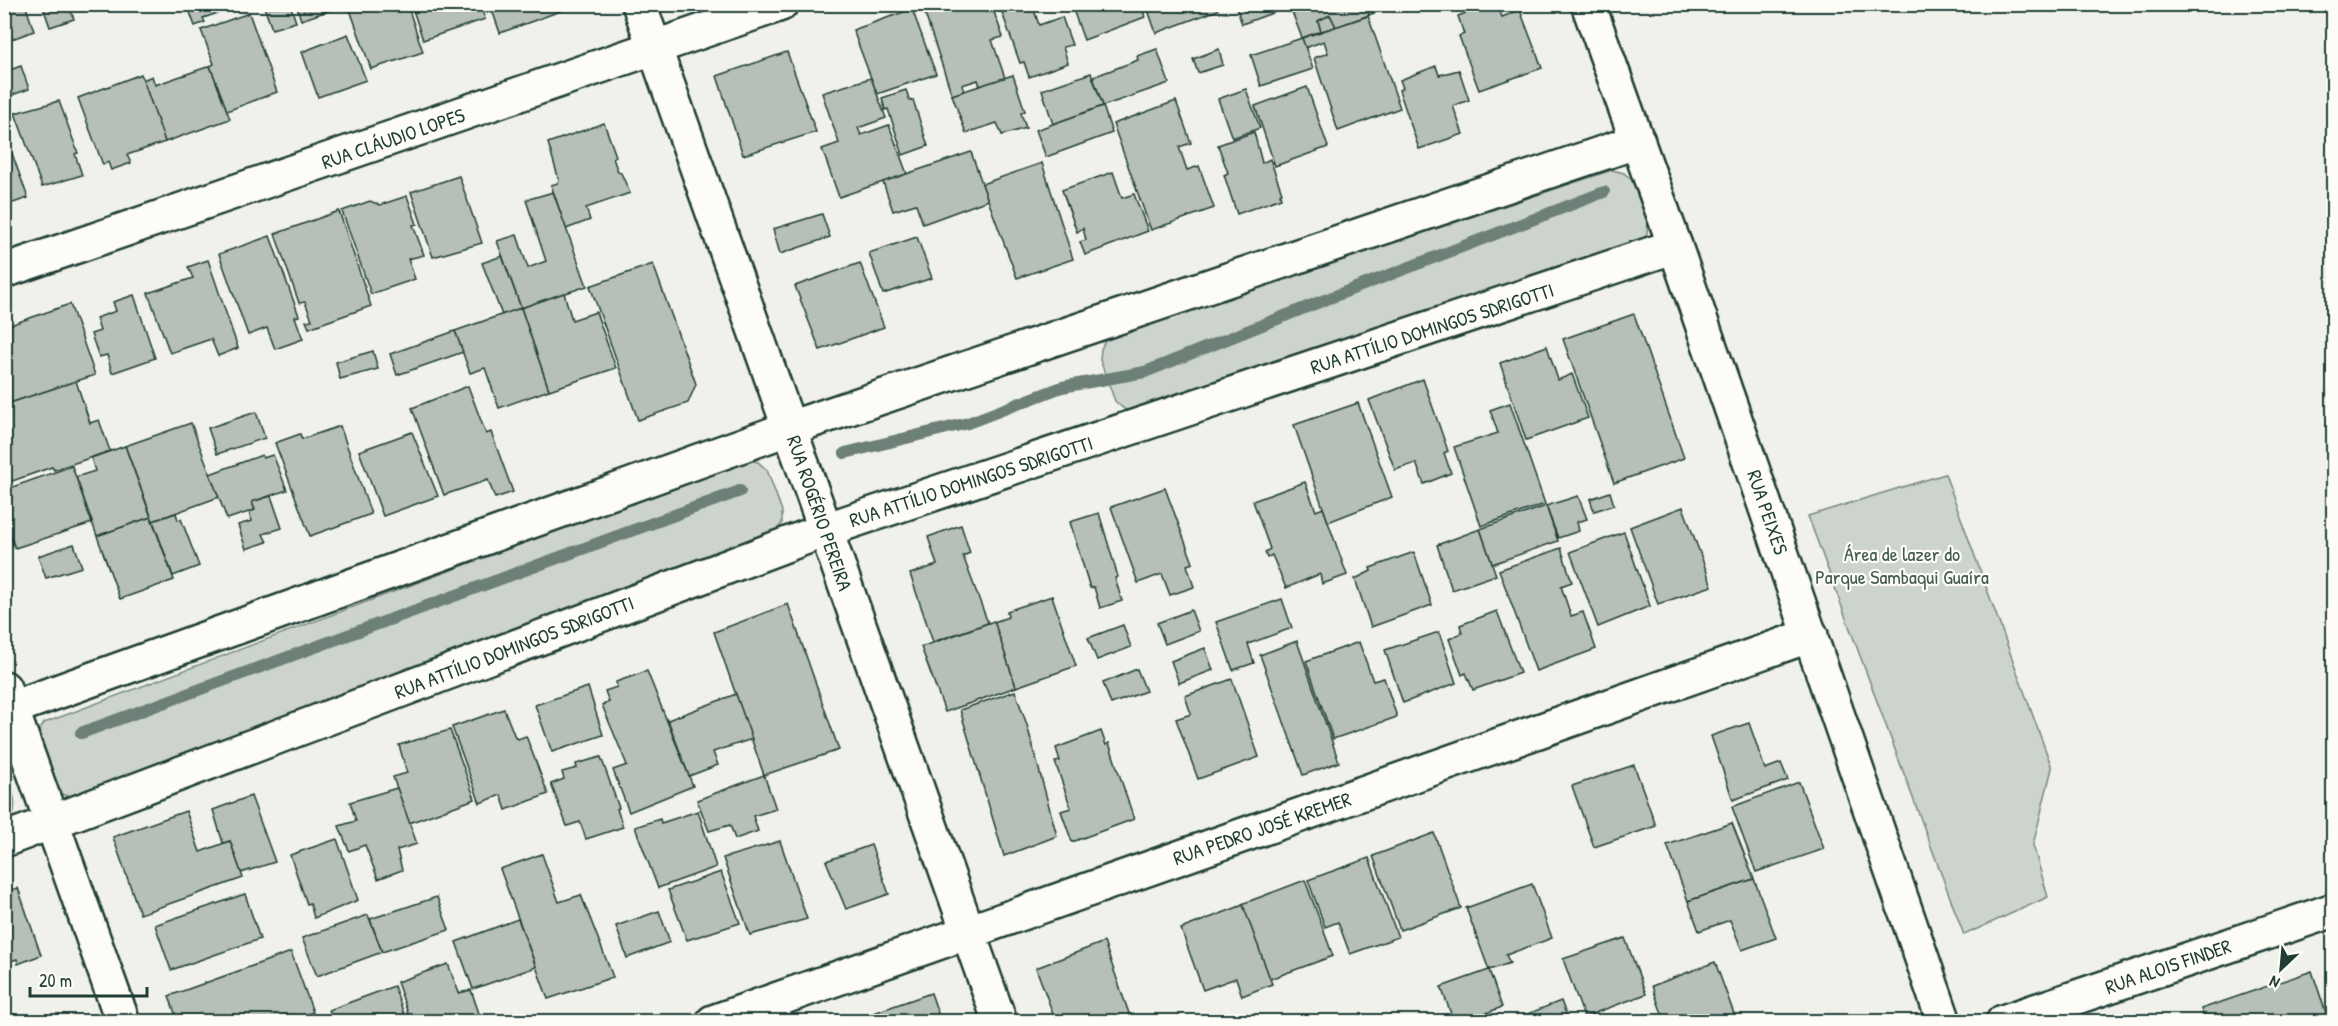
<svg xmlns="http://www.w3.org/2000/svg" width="2338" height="1026" font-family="'Patrick Hand',sans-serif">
	<rect width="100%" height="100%" fill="#f0f1eb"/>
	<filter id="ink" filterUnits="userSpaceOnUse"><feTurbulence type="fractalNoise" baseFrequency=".0167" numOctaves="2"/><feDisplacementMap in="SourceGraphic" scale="12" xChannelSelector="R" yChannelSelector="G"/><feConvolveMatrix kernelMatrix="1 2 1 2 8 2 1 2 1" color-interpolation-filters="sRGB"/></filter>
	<g filter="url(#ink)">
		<g fill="#cdd3cd" stroke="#768880" stroke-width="1.5">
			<path d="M1612,170L1624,173L1633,181L1648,222L1647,234L1642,244L1135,413L1124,409L1115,401L1100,360L1101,349L1106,339Z"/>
			<path d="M747,459L758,462L767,470L782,511V523L776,533L73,798L61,794L52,786L37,745L38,733L44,723Z"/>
			<path d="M1945,474L2052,768L2033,845L2048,897L1964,935L1808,516Z"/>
			<path d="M4,770C12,789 20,804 10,823L4,825Z"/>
		</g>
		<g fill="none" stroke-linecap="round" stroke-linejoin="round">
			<g stroke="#6c8077" stroke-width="12">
				<path d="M845,453L968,423L1062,387L1145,372L1327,299L1604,192"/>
				<path d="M81,733L740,491"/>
			</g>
		</g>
		<g fill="#b6bfb8" stroke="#1f3d34" stroke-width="1.5">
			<path d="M4,4H25L34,31L4,42Z"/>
			<path d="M42,4H68L74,19L50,27Z"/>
			<path d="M187,4H234L236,7L203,18L205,22L195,26Z"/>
			<path d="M263,4H290L296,22L272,29Z"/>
			<path d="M296,4H336L337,8L301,20Z"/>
			<path d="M348,4H407L423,52L371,69Z"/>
			<path d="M411,4H480L485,19L423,40Z"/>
			<path d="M490,4H565L566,9L500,33Z"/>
			<path d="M933,4H991L1003,37L992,40L1005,78L980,86L978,80L962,85L964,91L952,95L923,8Z"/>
			<path d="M999,4H1032L1039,25L1062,17L1072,45L1063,47L1068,63L1029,77L1024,62L1020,63Z"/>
			<path d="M1071,4H1141L1145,17L1084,40Z"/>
			<path d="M1146,4H1216L1218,10L1156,33Z"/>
			<path d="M1235,4H1279L1274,6L1275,12L1242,24Z"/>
			<path d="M1289,4H1365L1369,15L1336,27L1330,15L1318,21L1321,31L1302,38Z"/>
			<path d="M1365,4H1397L1369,15Z"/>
			<path d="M1489,4H1497L1502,17L1520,10L1542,68L1479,90L1459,36L1464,34L1458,16Z"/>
			<path d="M912,9L936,74L877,94L853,30Z"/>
			<path d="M249,13L277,92L227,111L210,66L214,64L201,30Z"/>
			<path d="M1330,15L1336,27L1321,31L1318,21Z"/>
			<path d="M1368,16L1400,108L1338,131L1314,58L1328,53L1324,41L1305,48L1302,38Z"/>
			<path d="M348,34L366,80L318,97L302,52Z"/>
			<path d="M1302,38L1313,69L1261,86L1251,55Z"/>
			<path d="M1157,49L1169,83L1103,106L1093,77L1138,60L1137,56Z"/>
			<path d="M1219,49L1223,65L1198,73L1193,59Z"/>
			<path d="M787,52L816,132L743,155L717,76Z"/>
			<path d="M21,66L29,89L9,96L4,84V72Z"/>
			<path d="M210,66L230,119L165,142L143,80L152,76L155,85Z"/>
			<path d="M1436,66L1439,75L1459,70L1469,100L1453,106L1463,134L1419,149L1399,90L1403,88L1400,80Z"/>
			<path d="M1091,73L1103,106L1053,124L1042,90Z"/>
			<path d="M141,74L165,142L127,155L131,163L111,170L108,162L103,165L78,98Z"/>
			<path d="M1013,75L1025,111L1021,113L1026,128L1002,135L997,123L966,133L952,95Z"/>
			<path d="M871,78L886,118L858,128L861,135L889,125L907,174L839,197L822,149L839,143L822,93Z"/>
			<path d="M1307,87L1328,147L1275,166L1255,106Z"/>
			<path d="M1246,89L1260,128L1232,138L1218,99Z"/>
			<path d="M906,90L910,101L913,100L928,146L903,155L888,109L885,110L882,98Z"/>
			<path d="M59,101L78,153L75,154L82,175L42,187L15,113Z"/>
			<path d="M1176,101L1191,143L1179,147L1187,170L1199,166L1214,208L1151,230L1113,124Z"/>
			<path d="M1103,106L1112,133L1046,157L1036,130Z"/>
			<path d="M604,123L616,156L613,158L618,172L621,173L630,193L586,208L590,220L566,229L551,185L558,183L559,180L548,143Z"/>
			<path d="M4,131L28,198L4,206Z"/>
			<path d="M1254,132L1262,163L1270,159L1282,193L1280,194L1281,198L1237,214L1224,175L1228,173L1218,145Z"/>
			<path d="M971,152L988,200L923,224L916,204L893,211L883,182Z"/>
			<path d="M1042,163L1073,259L1017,278L982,184Z"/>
			<path d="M1113,172L1122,198L1134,194L1148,231L1085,255L1080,242L1086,240L1083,228L1077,232L1062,190Z"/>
			<path d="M459,176L482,243L433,257L411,192Z"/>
			<path d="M553,192L587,286L521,308L497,241L517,235L528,268L546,261L526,200Z"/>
			<path d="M407,196L417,224L413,225L424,255L408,259L415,279L371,294L342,211L370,201L380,205Z"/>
			<path d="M339,211L371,306L309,328L306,321L312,320L305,302L299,303L275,234Z"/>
			<path d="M822,214L830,237L780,254L773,229Z"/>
			<path d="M270,236L299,316L295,317L303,339L275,349L267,328L248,335L219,254Z"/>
			<path d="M917,237L932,278L883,294L869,253Z"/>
			<path d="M502,256L521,308L502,315L482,263Z"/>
			<path d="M208,260L238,348L218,356L211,339L170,353L148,293L193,278L188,267Z"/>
			<path d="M860,263L884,327L820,350L795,286Z"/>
			<path d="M653,264L696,384L688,403L638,420L590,286Z"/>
			<path d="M564,293L572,320L596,312L616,368L549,390L521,308Z"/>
			<path d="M134,295L155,358L112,373L107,355L99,357L91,334L100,331L96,318L116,311L113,302Z"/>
			<path d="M70,304L95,375L4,405V327Z"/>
			<path d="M521,308L549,390L499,408L485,368L470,373L455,331Z"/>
			<path d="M1634,314L1684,458L1614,483L1563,339Z"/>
			<path d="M455,331L463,352L397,375L390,354Z"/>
			<path d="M1547,346L1558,380L1572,374L1588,418L1526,440L1500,363Z"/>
			<path d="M373,351L378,369L340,379L336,362Z"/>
			<path d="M1423,379L1448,451L1444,453L1451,473L1424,484L1416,463L1395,470L1369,400Z"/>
			<path d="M76,381L90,423L99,420L110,451L54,470L52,467L4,484V405Z"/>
			<path d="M468,386L486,434L491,432L513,492L495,498L488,480L444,495L412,408Z"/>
			<path d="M1358,403L1392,497L1328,522L1294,425Z"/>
			<path d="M1510,403L1545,504L1481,526L1454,447L1498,433L1490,410Z"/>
			<path d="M256,412L265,438L217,454L208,428Z"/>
			<path d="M191,423L219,497L153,521L125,446Z"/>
			<path d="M340,426L371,514L310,536L275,443L300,434L302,439Z"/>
			<path d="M412,432L438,496L383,516L359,451Z"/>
			<path d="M125,446L151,517L97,536L76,477L95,471L91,458Z"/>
			<path d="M262,455L263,458L273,455L287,490L252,502L255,510L227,519L210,474Z"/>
			<path d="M72,466L92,523L15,548L4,519V490Z"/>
			<path d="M1305,482L1316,511L1323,508L1347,575L1322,584L1320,574L1286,588L1272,555L1267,558L1265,552L1270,549L1253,501Z"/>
			<path d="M1165,488L1193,563L1187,565L1194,587L1170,595L1162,574L1138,583L1111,507Z"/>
			<path d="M1610,492L1614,505L1594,511L1590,499Z"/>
			<path d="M271,496L282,528L263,534L267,542L246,549L238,525L252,521L249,512L255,510L252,502Z"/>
			<path d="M1578,496L1587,519L1577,522L1579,531L1558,538L1546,506Z"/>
			<path d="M1546,506L1558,541L1492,564L1480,529Z"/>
			<path d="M1683,507L1712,586L1658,604L1630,527Z"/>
			<path d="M176,513L178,520L181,519L199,566L173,576L153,521Z"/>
			<path d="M1099,513L1118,577L1115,578L1122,601L1100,608L1094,587L1090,588L1070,522Z"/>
			<path d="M151,517L174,580L120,599L97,536Z"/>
			<path d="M961,525L970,553L963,556L988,623L933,642L910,574L937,565L928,537Z"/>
			<path d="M1480,529L1496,575L1452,590L1437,545Z"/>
			<path d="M1624,532L1650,606L1598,627L1570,552Z"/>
			<path d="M74,544L82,567L46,578L38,556Z"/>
			<path d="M1561,548L1572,582L1561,586L1571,616L1583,612L1596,649L1536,671L1499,570Z"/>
			<path d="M1414,552L1432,605L1371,627L1355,579L1371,571L1370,568Z"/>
			<path d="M1052,596L1076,666L1016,687L994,622L1008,617L1007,611Z"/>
			<path d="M1282,599L1292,628L1248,644L1254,663L1233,670L1216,622Z"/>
			<path d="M788,604L839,750L764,775L714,632Z"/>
			<path d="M1191,610L1199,631L1165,644L1157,623Z"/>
			<path d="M1497,611L1520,673L1473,690L1466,673L1462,675L1449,639L1462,633L1460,625Z"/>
			<path d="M994,621L1016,687L945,712L921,647Z"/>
			<path d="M1123,625L1131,647L1097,660L1088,638Z"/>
			<path d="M1439,632L1456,683L1403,703L1385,650Z"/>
			<path d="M1297,641L1339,762L1303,775L1260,655Z"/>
			<path d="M1359,642L1373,681L1384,678L1397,717L1333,739L1306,661Z"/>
			<path d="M1205,648L1213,670L1179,683L1171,661Z"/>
			<path d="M1137,669L1146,691L1111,704L1103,683Z"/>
			<path d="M647,671L693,786L629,812L613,770L627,765L602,705L609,702L605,691L617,687L616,682Z"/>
			<path d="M1232,679L1259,757L1198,779L1176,719L1191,714L1185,696Z"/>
			<path d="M588,687L603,735L552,752L535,705Z"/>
			<path d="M1015,691L1027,725L1057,836L1004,856L960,710Z"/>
			<path d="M736,694L752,739L713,752L718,765L689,776L668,720Z"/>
			<path d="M504,709L515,737L518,739L526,736L548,794L506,810L501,795L480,803L452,727Z"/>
			<path d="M1749,723L1765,769L1781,763L1788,780L1733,800L1711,736Z"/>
			<path d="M450,730L475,799L409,823L393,777L407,773L399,745Z"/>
			<path d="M1101,731L1106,745L1109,743L1134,819L1072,842L1061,811L1071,808L1055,762L1060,761L1056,748Z"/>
			<path d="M601,757L619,808L617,809L623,827L586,839L580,822L567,826L551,784L564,779L562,772L577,768L576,764Z"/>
			<path d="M1634,765L1656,826L1594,847L1572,786Z"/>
			<path d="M764,775L776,809L753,816L758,831L735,839L730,825L709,831L697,800Z"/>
			<path d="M1799,782L1824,849L1756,872L1732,807Z"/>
			<path d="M397,788L417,844L397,850L402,870L378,879L365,845L349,851L339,826L356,821L350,802Z"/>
			<path d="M251,796L275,862L241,873L230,841L223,843L213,810Z"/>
			<path d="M186,811L200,852L230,841L243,878L140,914L113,837Z"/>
			<path d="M698,811L716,867L658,888L635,827L660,819L661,823Z"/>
			<path d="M1732,823L1754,879L1688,901L1667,845Z"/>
			<path d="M1434,833L1461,908L1400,930L1373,856Z"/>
			<path d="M337,839L358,900L314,918L310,903L307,904L290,855Z"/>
			<path d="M780,841L807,919L750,935L723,858Z"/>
			<path d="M871,845L889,894L846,909L826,861Z"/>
			<path d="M542,854L559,902L581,895L613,977L548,999L500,869Z"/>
			<path d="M1369,858L1398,937L1350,954L1338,922L1325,927L1308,880Z"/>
			<path d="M721,872L740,923L687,940L668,890Z"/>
			<path d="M1754,879L1776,938L1742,950L1730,920L1699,931L1688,901Z"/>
			<path d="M1305,880L1333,956L1270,979L1242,904Z"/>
			<path d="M1532,884L1552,938L1506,955L1510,963L1489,970L1466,908Z"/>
			<path d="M18,888L41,955L18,964L17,959L4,963V892Z"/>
			<path d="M245,894L260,939L171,970L155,925Z"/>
			<path d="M437,897L449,930L382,952L370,919Z"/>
			<path d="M1243,905L1272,984L1242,996L1236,978L1203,990L1181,929Z"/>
			<path d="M659,911L670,942L627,958L616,926Z"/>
			<path d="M368,915L382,952L317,976L302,938Z"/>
			<path d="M518,919L536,967L473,989L456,942Z"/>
			<path d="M1625,938L1646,994L1584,1017L1563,959Z"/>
			<path d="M1104,942L1132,1022H1056L1036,968Z"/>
			<path d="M291,952L313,1012L286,1022H178L169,996Z"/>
			<path d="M1715,962L1737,1022H1665L1652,986Z"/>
			<path d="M448,964L459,993L471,990L482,1022H411L397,982Z"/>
			<path d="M1489,970L1502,1007L1463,1022H1454L1441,987Z"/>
			<path d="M2312,971L2327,1016L2334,1015V1022H2205L2201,1009Z"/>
			<path d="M394,986L407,1022H334L329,1010Z"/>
			<path d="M931,993L941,1022H857L856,1019Z"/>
			<path d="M1561,1001L1569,1022H1513L1512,1020Z"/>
		</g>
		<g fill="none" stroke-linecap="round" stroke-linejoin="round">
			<defs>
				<g id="minor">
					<path d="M1588,4L1675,246L1944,1022"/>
					<path d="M4,271L781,4"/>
					<path d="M4,688L123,1022"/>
					<path d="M4,711L790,428L1638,141"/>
					<path d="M4,840L825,530L1675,246"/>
					<path d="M713,1022L1811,635"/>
					<path d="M2003,1022L2334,910"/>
				</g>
				<path id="tertiary" d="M639,4L1000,1022"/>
			</defs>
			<use href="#minor" stroke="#1f3d34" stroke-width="38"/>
			<use href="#tertiary" stroke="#1f3d34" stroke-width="38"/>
			<use href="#minor" stroke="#fdfcf7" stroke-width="33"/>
			<use href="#tertiary" stroke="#fdfcf7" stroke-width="33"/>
		</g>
	</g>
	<g text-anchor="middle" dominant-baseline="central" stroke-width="4.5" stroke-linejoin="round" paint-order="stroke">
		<g font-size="20" fill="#1f3d34" stroke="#fdfcf7">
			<text transform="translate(393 138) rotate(-19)">RUA CLÁUDIO LOPES</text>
			<text transform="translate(1432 328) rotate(-18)">RUA ATTÍLIO DOMINGOS SDRIGOTTI</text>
			<text transform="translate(971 481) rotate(-18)">RUA ATTÍLIO DOMINGOS SDRIGOTTI</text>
			<text transform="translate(1768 512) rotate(71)">RUA PEIXES</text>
			<text transform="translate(820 513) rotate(71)">RUA ROGÉRIO PEREIRA</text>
			<text transform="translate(514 647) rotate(-21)">RUA ATTÍLIO DOMINGOS SDRIGOTTI</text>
			<text transform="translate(1262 828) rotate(-19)">RUA PEDRO JOSÉ KREMER</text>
			<text transform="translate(2168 966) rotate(-19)">RUA ALOIS FINDER</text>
		</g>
		<g font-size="20" fill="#425b53" stroke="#fdfcf7">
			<text x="1902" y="553">Área de lazer do<tspan x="1902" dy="23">Parque Sambaqui Guaíra</tspan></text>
		</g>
	</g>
	<rect width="2338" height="1026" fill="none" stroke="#fdfcf7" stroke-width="24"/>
	<rect x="12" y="12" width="2314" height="1002" fill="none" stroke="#1f3d34" stroke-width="2" filter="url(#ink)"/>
	<g transform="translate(2281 969) rotate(206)" stroke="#fdfcf7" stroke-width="4.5" paint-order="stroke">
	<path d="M0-4.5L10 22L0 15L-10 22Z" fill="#1f3d34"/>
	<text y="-9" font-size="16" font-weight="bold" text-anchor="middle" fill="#1f3d34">N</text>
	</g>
	<path d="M30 987v9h117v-9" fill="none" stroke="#1f3d34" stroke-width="3"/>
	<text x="39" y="987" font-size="18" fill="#1f3d34" stroke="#fdfcf7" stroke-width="4.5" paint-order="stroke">20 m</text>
</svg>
